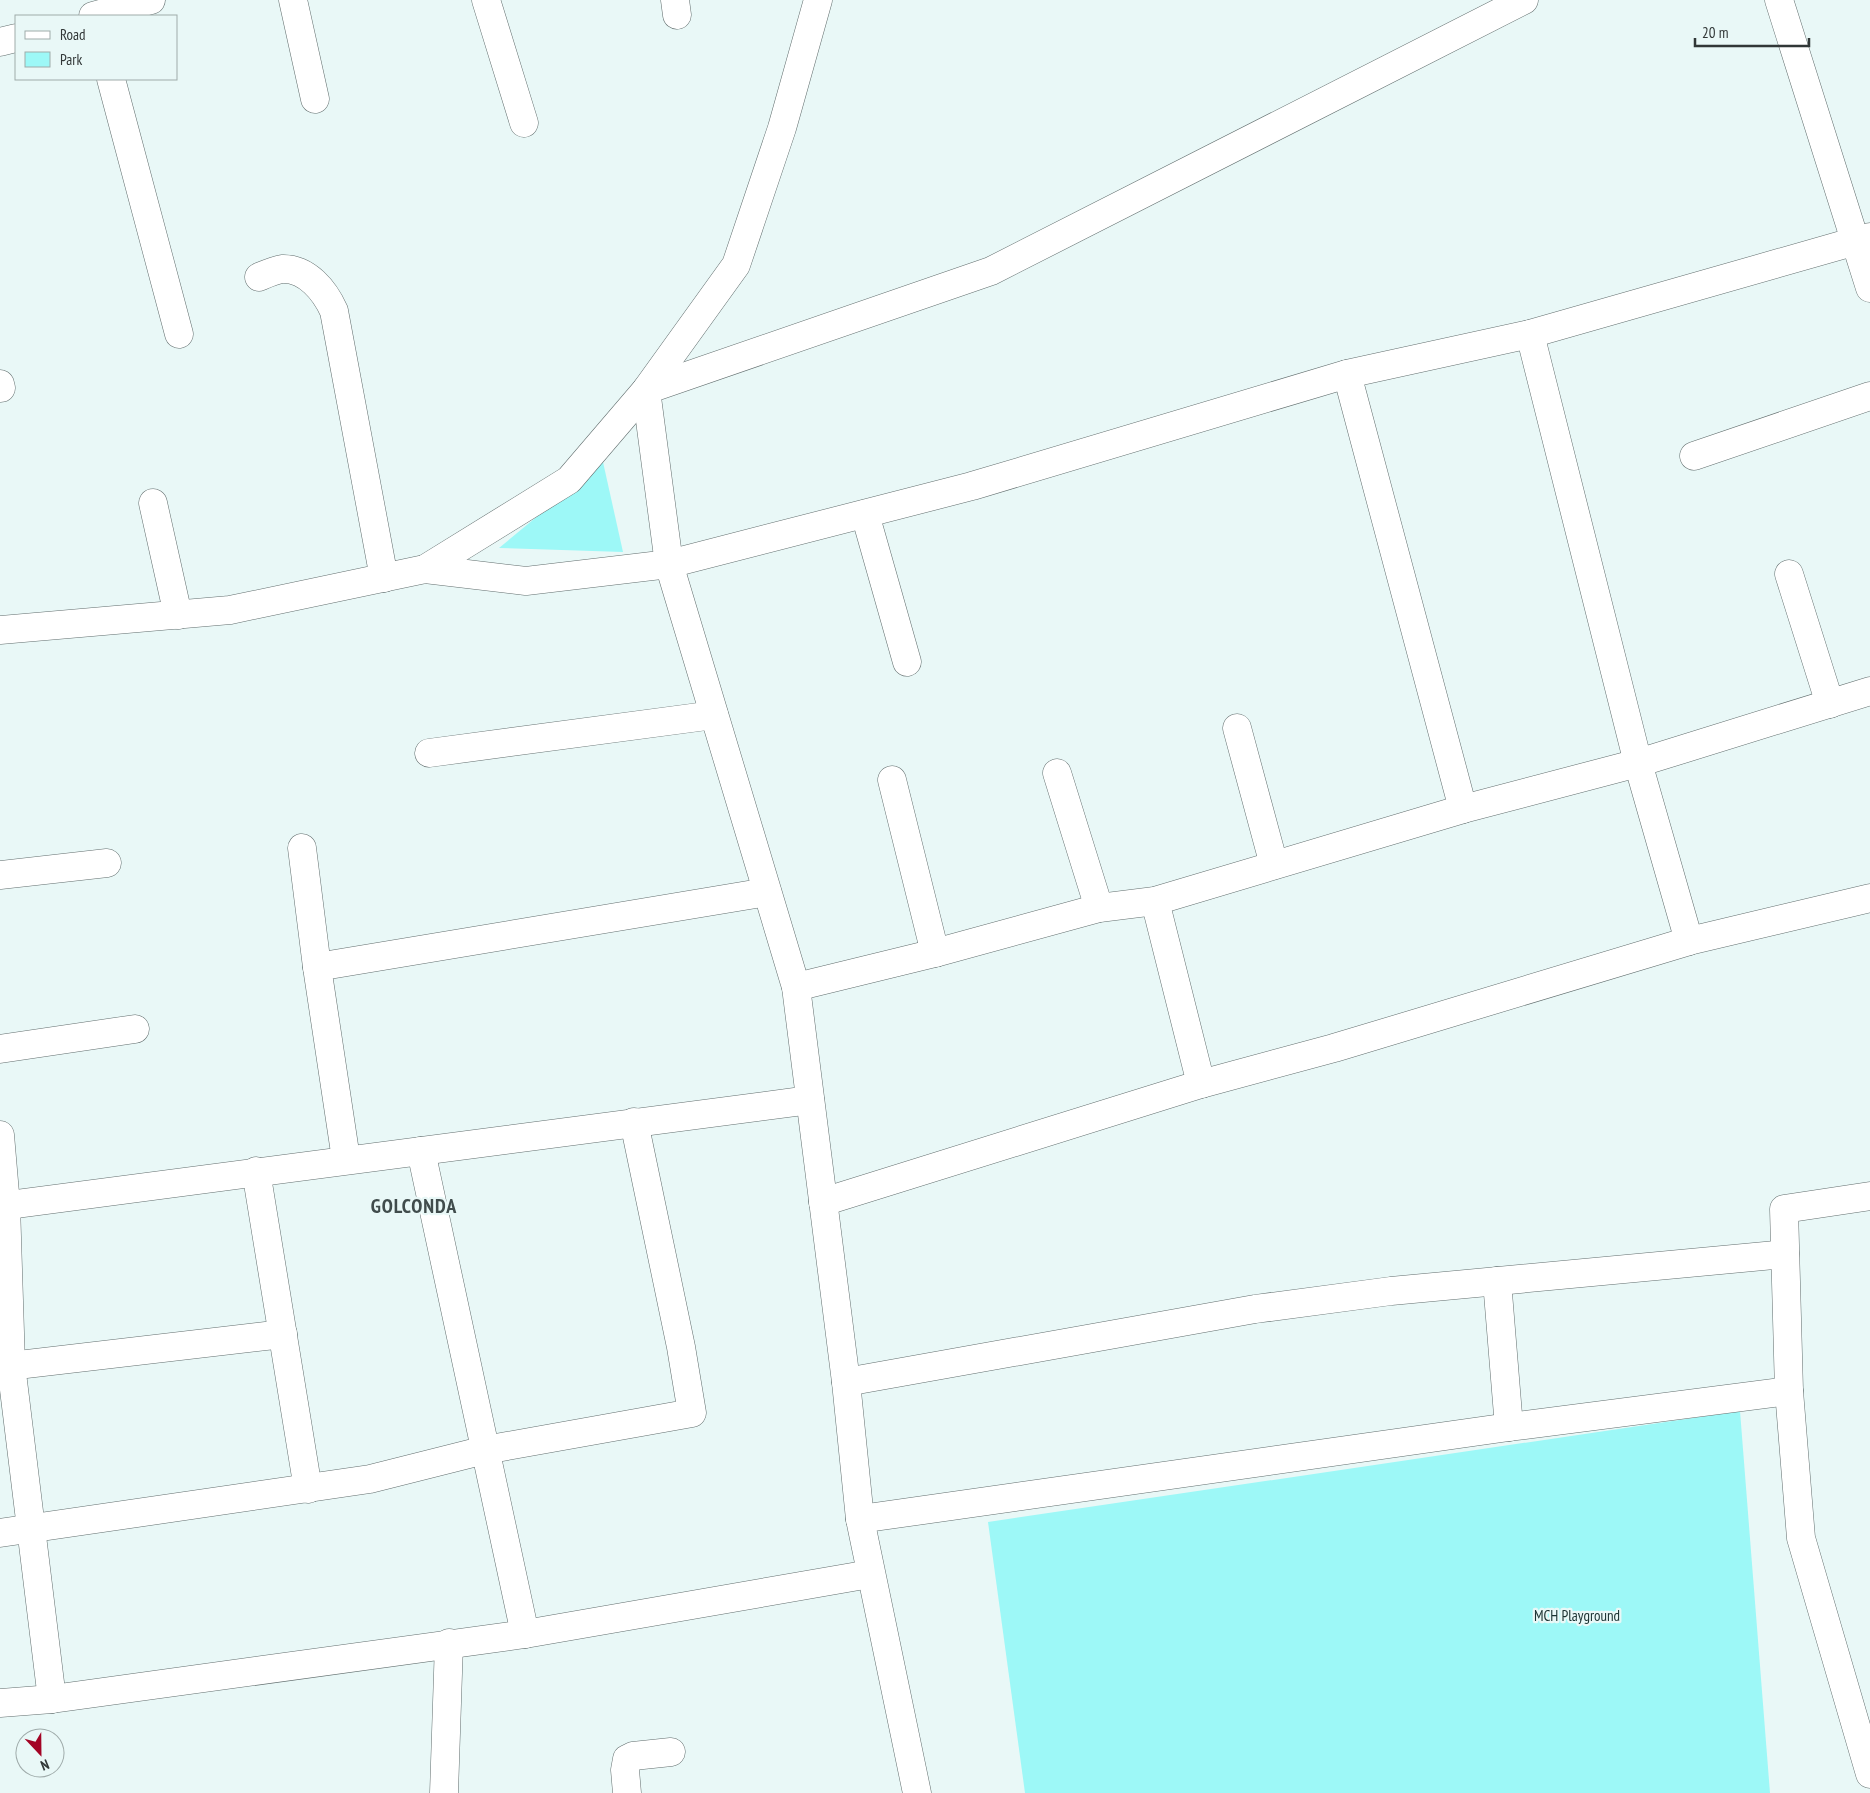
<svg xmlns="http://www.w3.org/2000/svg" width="1870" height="1793" font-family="'PT Sans Narrow',sans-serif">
	<rect width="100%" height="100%" fill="#e9f8f7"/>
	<g fill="#9df8f7">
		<path d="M603,462L623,552L499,548Z"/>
		<path d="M1740,1411L1770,1793H1025L988,1522Z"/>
	</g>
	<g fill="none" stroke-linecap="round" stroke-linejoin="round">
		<defs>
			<g id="minor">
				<path d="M293,0L315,99"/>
				<path d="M486,0L524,123"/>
				<path d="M675,0L677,15"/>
				<path d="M1779,0L1870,288"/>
				<path d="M93,16L151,0"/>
				<path d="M0,42L16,38"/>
				<path d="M111,79L179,334"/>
				<path d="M259,277C266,274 275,270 282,269C307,268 325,291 334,311L384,578"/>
				<path d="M1530,334L1638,763L1689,941"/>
				<path d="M1347,374L1463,809"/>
				<path d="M0,384L1,388"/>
				<path d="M1694,456L1870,396"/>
				<path d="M153,503L178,615"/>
				<path d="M865,514L907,662"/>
				<path d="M425,569L526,581L669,564L972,486L1347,374L1530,334L1870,237"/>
				<path d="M1789,574L1830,704"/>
				<path d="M0,630L230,610L425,569L569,480L646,390L736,265L782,128L818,0"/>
				<path d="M1237,728L1274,865"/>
				<path d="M429,753L714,715"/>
				<path d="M1057,773L1099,908"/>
				<path d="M892,780L935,953"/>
				<path d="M302,848L317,967L346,1159"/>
				<path d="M0,875L107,863"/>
				<path d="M1155,901L1201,1084"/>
				<path d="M317,967L767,892"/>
				<path d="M796,987L935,953L1099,908L1155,901L1463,809L1638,763L1870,691"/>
				<path d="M0,1049L135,1029"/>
				<path d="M0,1135L6,1205L11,1365L52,1699"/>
				<path d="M421,1151L525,1634"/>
				<path d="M256,1171L308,1489"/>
				<path d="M1870,1196L1784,1209L1789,1391L1801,1538L1870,1774"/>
				<path d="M823,1202L1201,1084L1334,1048L1689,941L1870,898"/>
				<path d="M0,1206L810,1100"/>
				<path d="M1497,1281L1509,1427"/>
				<path d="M0,1367L283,1334"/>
				<path d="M846,1382L1255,1309L1391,1291L1785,1254"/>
				<path d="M860,1519L1509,1427L1789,1391"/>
				<path d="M0,1533L370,1479L485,1450L692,1413L681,1347L634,1122"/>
				<path d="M0,1703L52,1699L525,1634L870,1574"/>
				<path d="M444,1793L449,1643"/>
				<path d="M627,1793L625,1770L627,1759L633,1756L671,1752"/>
				<path d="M917,1793L860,1519L846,1382L796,987L669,564L646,390L991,271L1524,0"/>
			</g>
		</defs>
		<use href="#minor" stroke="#626e6e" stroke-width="29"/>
		<use href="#minor" stroke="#fff" stroke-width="28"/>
	</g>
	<g text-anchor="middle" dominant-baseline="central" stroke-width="4.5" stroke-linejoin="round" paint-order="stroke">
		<g font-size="15" fill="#1a3131" stroke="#e9f8f7">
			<text x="1577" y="1615">MCH Playground</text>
		</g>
		<g font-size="20" font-weight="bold" letter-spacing="1" fill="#404c4c" stroke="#e9f8f7">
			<text x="414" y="1206">GOLCONDA</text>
		</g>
	</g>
	<rect x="15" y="15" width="162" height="65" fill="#e9f8f7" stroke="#9fabaa"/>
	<rect x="25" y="31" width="25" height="8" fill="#ffffff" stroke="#9fabaa"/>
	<text x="60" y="40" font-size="15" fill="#313737">Road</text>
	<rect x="25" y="52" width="25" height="15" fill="#9df8f7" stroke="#9fabaa"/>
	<text x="60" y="65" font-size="15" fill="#313737">Park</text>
	<g transform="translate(40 1753) rotate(158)"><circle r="24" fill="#e9f8f7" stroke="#9fabaa"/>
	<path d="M0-4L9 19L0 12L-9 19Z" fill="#a30425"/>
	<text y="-8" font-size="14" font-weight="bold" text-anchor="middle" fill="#313737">N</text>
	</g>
	<path d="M1695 38v8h114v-8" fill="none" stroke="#313737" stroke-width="2.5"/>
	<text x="1702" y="38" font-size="15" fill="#313737" stroke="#e9f8f7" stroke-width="4" paint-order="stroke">20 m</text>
</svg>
